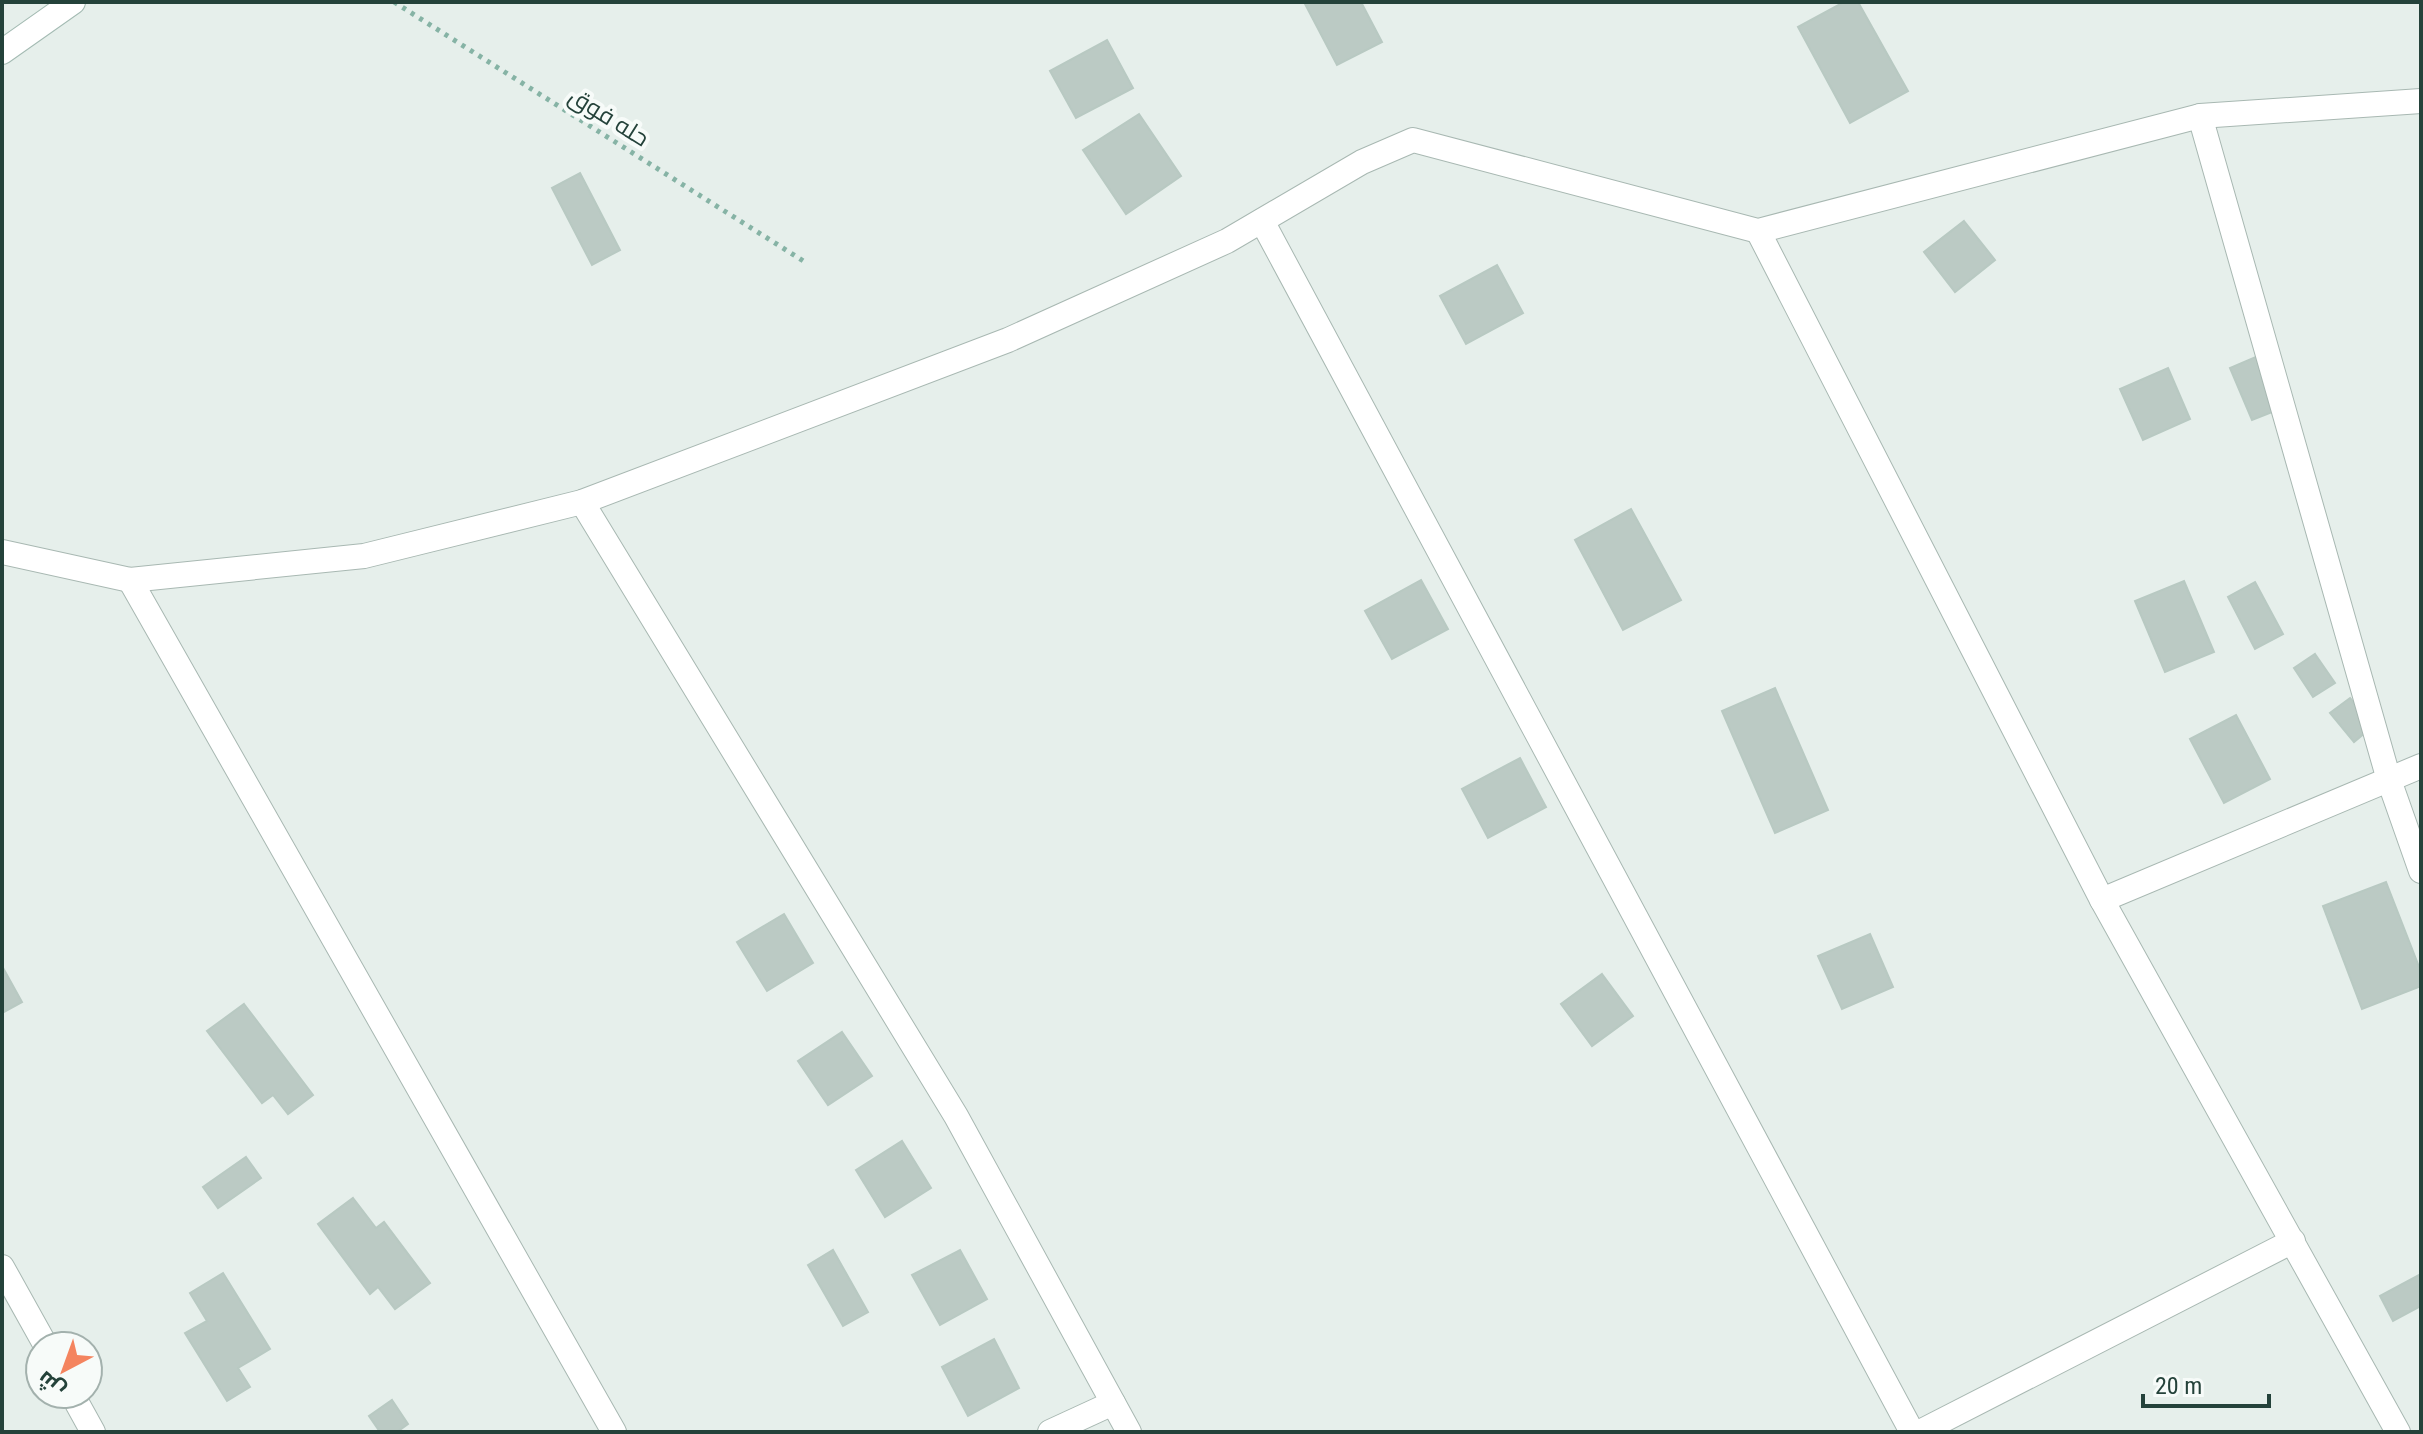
<svg xmlns="http://www.w3.org/2000/svg" width="2423" height="1434" font-family="'Roboto Condensed',Cairo,sans-serif">
	<rect width="100%" height="100%" fill="#e6efeb"/>
	<g fill="#bbcac4" stroke="#b8c9c2" stroke-width="2">
		<path d="M1304,2H1361L1382,42L1337,65Z"/>
		<path d="M1844,2H1858L1908,91L1850,123L1798,27Z"/>
		<path d="M1107,40L1133,88L1076,118L1050,71Z"/>
		<path d="M1139,114L1181,176L1126,214L1083,150Z"/>
		<path d="M580,173L620,250L592,265L552,188Z"/>
		<path d="M1964,221L1995,260L1955,292L1924,252Z"/>
		<path d="M1497,265L1523,313L1466,344L1440,296Z"/>
		<path d="M2258,356L2280,409L2252,420L2230,368Z"/>
		<path d="M2168,368L2190,419L2143,440L2120,389Z"/>
		<path d="M1631,509L1681,600L1623,630L1575,540Z"/>
		<path d="M1421,580L1448,629L1392,659L1365,611Z"/>
		<path d="M2184,581L2214,652L2165,672L2135,601Z"/>
		<path d="M2255,582L2283,634L2255,649L2228,597Z"/>
		<path d="M2315,654L2335,683L2313,697L2294,668Z"/>
		<path d="M1775,688L1828,810L1775,833L1722,711Z"/>
		<path d="M2350,698L2373,726L2354,742L2330,713Z"/>
		<path d="M2236,715L2270,779L2224,803L2190,739Z"/>
		<path d="M1520,758L1546,807L1488,838L1462,789Z"/>
		<path d="M2386,882L2421,972V986L2362,1009L2323,906Z"/>
		<path d="M784,914L813,963L767,991L737,942Z"/>
		<path d="M1870,934L1893,987L1842,1009L1818,956Z"/>
		<path d="M2,966L22,1002L2,1013Z"/>
		<path d="M1602,974L1633,1016L1592,1046L1561,1004Z"/>
		<path d="M244,1004L313,1095L288,1114L273,1095L262,1103L207,1031Z"/>
		<path d="M842,1032L872,1076L828,1105L798,1061Z"/>
		<path d="M902,1141L931,1188L885,1217L856,1170Z"/>
		<path d="M246,1157L261,1178L218,1208L203,1187Z"/>
		<path d="M353,1198L376,1228L384,1222L430,1283L395,1309L378,1287L370,1294L318,1224Z"/>
		<path d="M833,1250L868,1312L843,1326L808,1265Z"/>
		<path d="M960,1250L987,1299L940,1325L912,1275Z"/>
		<path d="M223,1273L270,1349L238,1368L250,1387L227,1401L185,1333L207,1321L190,1293Z"/>
		<path d="M2421,1274V1306L2393,1321L2380,1296Z"/>
		<path d="M994,1339L1019,1388L968,1416L942,1367Z"/>
		<path d="M392,1400L408,1424L397,1432H380L369,1416Z"/>
	</g>
	<g fill="none" stroke-linecap="round" stroke-linejoin="round">
		<defs>
			<g id="street">
				<path d="M2200,116L2389,780L2421,871"/>
				<path d="M1262,221L1912,1432"/>
				<path d="M1758,231L2102,900L2398,1432"/>
				<path d="M582,502L956,1116L1129,1432"/>
				<path d="M2,552L130,580L364,556L582,502L1008,340L1227,241L1362,162L1413,140L1758,231L2200,116L2421,101"/>
				<path d="M130,580L614,1432"/>
				<path d="M2102,900L2421,766"/>
				<path d="M2,1267L46,1346"/>
				<path d="M72,1394L93,1432"/>
				<path d="M1050,1432L1113,1403"/>
				<path d="M1920,1432L2293,1241"/>
			</g>
			<path id="secondary" d="M2,52L73,2"/>
		</defs>
		<use href="#street" stroke="#a8b8b2" stroke-width="26"/>
		<use href="#secondary" stroke="#a4bbb3" stroke-width="26"/>
		<path stroke="#86b3a5" stroke-width="5" stroke-dasharray="4 6" stroke-linecap="butt" d="M394,2L805,262"/>
		<use href="#street" stroke="#fff" stroke-width="24"/>
		<use href="#secondary" stroke="#fff" stroke-width="24"/>
	</g>
	<g text-anchor="middle" dominant-baseline="central" stroke-width="8" stroke-linejoin="round" paint-order="stroke">
		<g font-size="24" fill="#24423a" stroke="#f7fbf9">
			<text transform="translate(609 117) rotate(32)">حله فوق</text>
		</g>
	</g>
	<rect width="2423" height="1434" fill="none" stroke="#24423a" stroke-width="8"/>
	<g transform="translate(64 1370) rotate(221)"><circle r="38" fill="#f7fbf9" stroke="#a3b1ad" stroke-width="2"/>
	<path d="M0-6L14 30L0 20L-14 30Z" fill="#f4845f"/>
	<text y="-12" font-size="22" font-weight="bold" text-anchor="middle" fill="#24423a">ش</text>
	</g>
	<path d="M2143 1394v12h126v-12" fill="none" stroke="#24423a" stroke-width="4"/>
	<text x="2155" y="1394" font-size="24" fill="#24423a" stroke="#f7fbf9" stroke-width="6" paint-order="stroke">20 m</text>
</svg>
